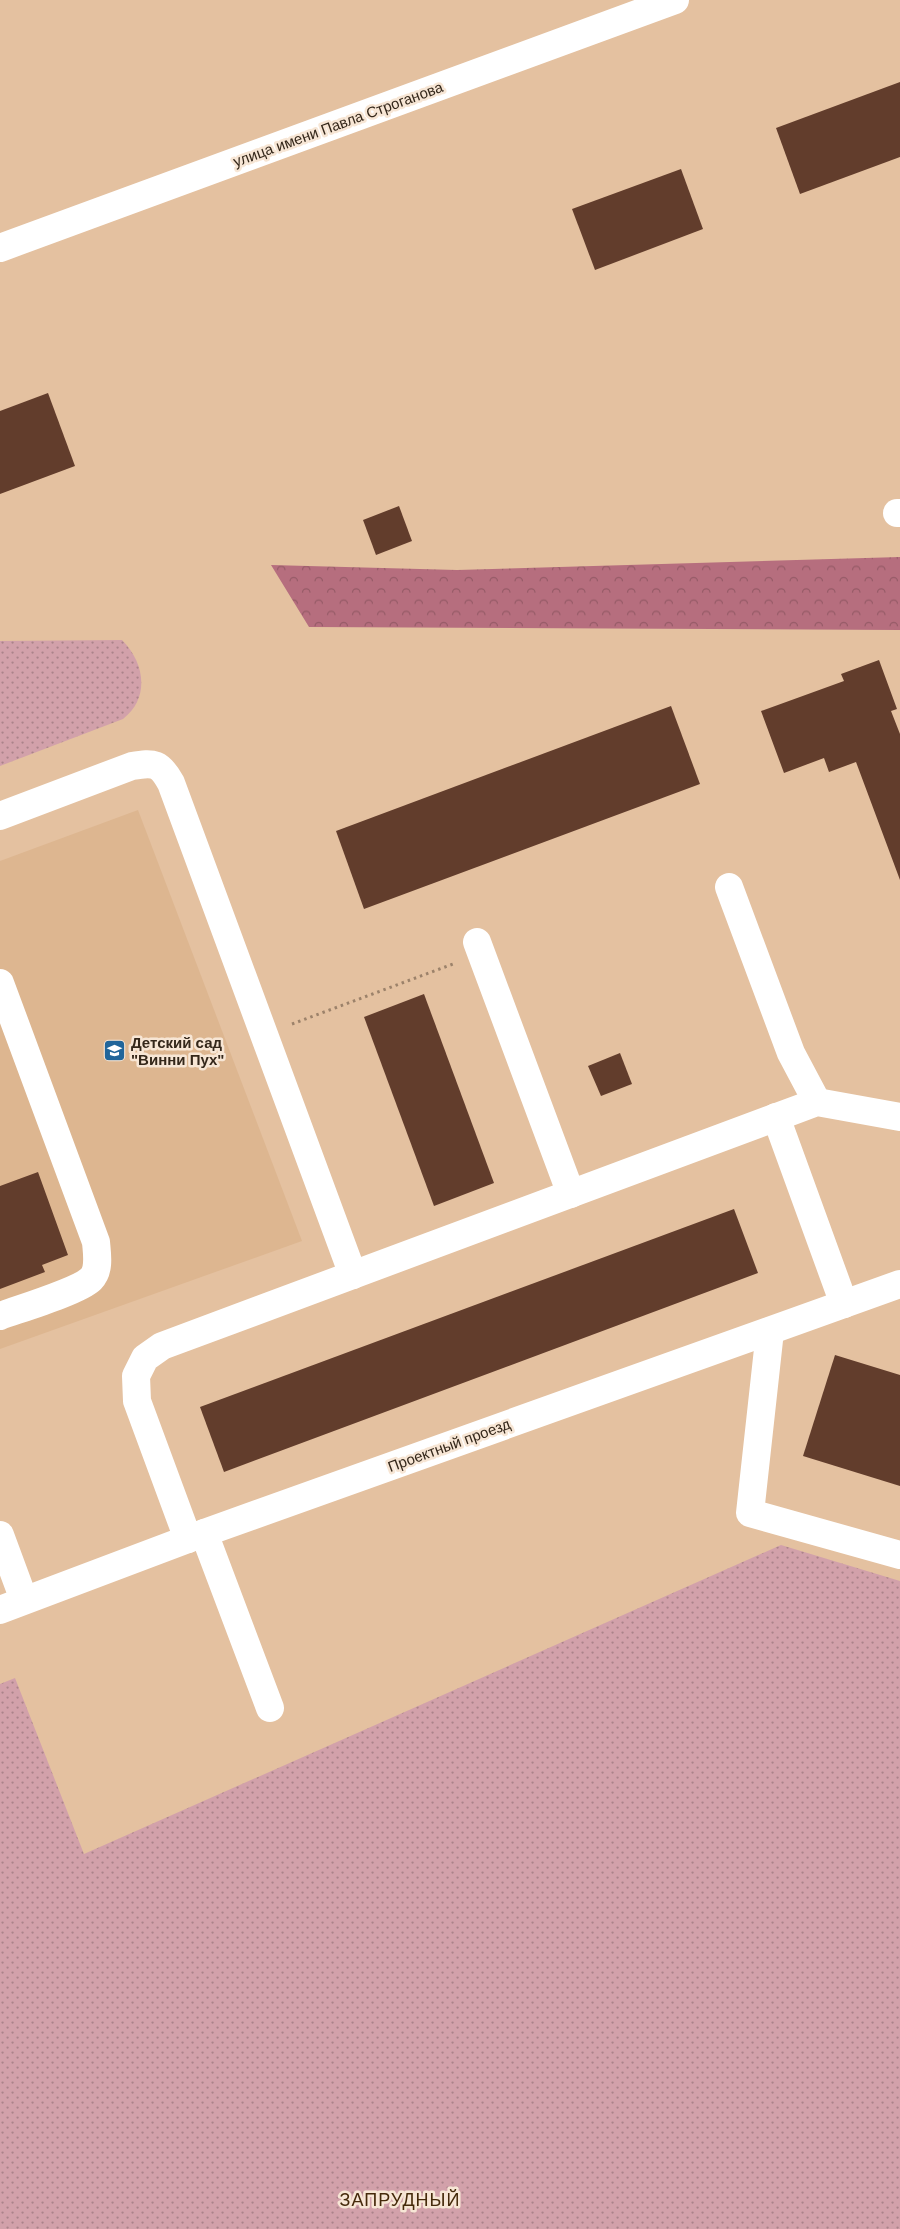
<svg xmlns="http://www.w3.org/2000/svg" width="900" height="2229" font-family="Arial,sans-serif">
	<defs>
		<pattern id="grass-dots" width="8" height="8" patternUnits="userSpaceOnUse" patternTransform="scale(1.25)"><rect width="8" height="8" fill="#d2a1aa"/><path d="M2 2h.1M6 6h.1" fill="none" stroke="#ab838a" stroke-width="1.8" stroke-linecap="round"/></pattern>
		<pattern id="forest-crowns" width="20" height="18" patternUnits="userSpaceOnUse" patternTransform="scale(1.25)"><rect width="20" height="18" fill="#b66e7e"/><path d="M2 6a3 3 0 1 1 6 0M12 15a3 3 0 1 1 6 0" fill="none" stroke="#955a66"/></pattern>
	</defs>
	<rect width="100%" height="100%" fill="#e4c1a0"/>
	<path fill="#ddb690" d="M138,810L302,1241L0,1349V861Z"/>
	<g fill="url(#grass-dots)">
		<path d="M122,640C145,663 150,698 123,719L0,766V641Z"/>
		<path d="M781,1545L900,1581V2229H0V1684L15,1678L84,1854Z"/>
	</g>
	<path fill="url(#forest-crowns)" d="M900,557V630L309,627L271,565L457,570Z"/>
	<g fill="#623d2c">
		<path d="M900,82V157L800,194L776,128Z"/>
		<path d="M681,169L703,229L595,270L572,209Z"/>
		<path d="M48,393L75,466L0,494V411Z"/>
		<path d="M399,506L412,541L376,555L363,520Z"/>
		<path d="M879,660L897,709L891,711L900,734V880L856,762L829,772L824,758L784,773L761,711L844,681L841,674Z"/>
		<path d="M671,706L700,784L364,909L336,831Z"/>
		<path d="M424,994L494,1183L434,1206L364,1017Z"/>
		<path d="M620,1053L632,1084L601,1096L588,1066Z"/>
		<path d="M38,1172L68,1255L42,1265L45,1272L0,1289V1186Z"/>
		<path d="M734,1209L758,1273L224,1472L200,1407Z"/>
		<path d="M835,1355L900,1375V1486L803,1456Z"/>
	</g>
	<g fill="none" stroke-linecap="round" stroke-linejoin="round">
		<path stroke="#9c826a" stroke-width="3" stroke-dasharray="2.5 4" stroke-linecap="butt" d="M292,1024L453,964"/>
		<g stroke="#fff" stroke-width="28">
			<path d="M0,248L675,0"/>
			<path d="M897,513H900"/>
			<path d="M0,816L132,766C154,762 160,763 171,783L353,1275"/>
			<path d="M729,887L791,1053L817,1102"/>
			<path d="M477,942L571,1194"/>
			<path d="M0,983L96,1242C97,1254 100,1270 91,1279C79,1291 19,1309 0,1316"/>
			<path d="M776,1117L844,1304"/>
			<path d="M770,1331L750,1513L900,1555"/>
			<path d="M204,1533L270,1708"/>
			<path d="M0,1535L24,1600"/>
			<path d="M188,1539L137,1401L136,1376L145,1358L162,1346L817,1102L900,1117"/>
			<path d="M0,1610L204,1533L900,1284"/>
		</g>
	</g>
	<defs>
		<symbol id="school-square" viewBox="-11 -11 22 22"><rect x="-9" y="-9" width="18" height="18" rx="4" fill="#21659a" stroke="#f7e6d5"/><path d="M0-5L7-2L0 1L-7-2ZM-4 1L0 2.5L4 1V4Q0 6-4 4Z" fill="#fff"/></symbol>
	</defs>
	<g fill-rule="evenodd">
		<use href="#school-square" x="102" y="1038" width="25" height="25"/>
	</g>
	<g text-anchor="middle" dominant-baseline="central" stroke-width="5" stroke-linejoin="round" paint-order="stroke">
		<g font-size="15" fill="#34271a" stroke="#f7e6d5">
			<text transform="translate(338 124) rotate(-20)">улица имени Павла Строганова</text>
			<text transform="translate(449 1445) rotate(-20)">Проектный проезд</text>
		</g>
		<g font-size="15" font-weight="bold" fill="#34271a" stroke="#f7e6d5" text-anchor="start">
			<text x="131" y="1042">Детский сад<tspan x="131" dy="17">"Винни Пух"</tspan></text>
		</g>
		<g font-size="18" letter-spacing="1" fill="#452a0b" stroke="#f7e6d5">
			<text x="400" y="2200">ЗАПРУДНЫЙ</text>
		</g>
	</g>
</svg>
